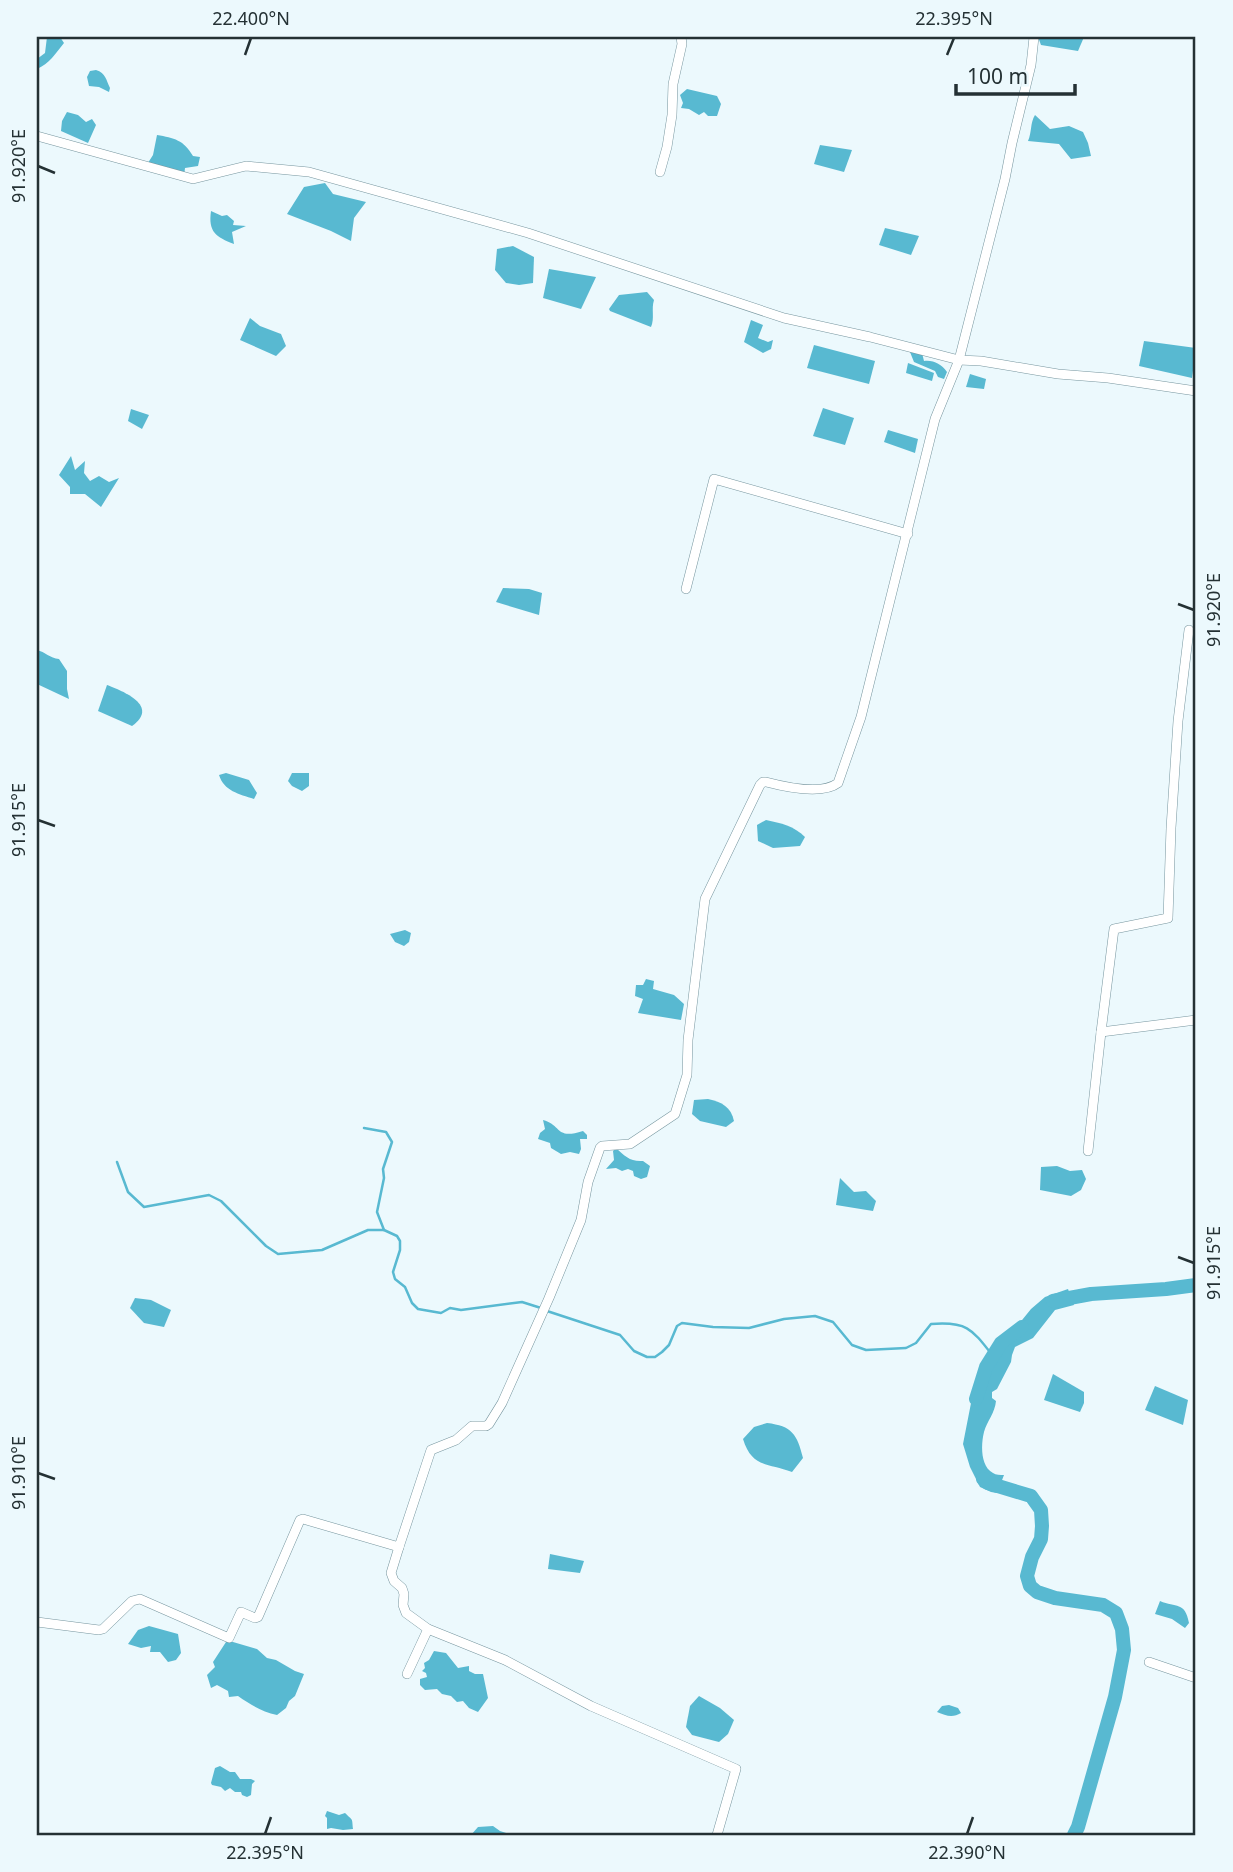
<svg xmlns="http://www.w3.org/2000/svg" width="1233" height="1872" font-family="'Noto Sans',sans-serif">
	<rect width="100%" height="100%" fill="#ecf9fd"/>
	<g fill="#58b9d1">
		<path d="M47,37H60L64,43C56,53 49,64 37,69V59L45,53Z"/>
		<path d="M1038,37H1084L1078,51L1041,45Z"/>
		<path d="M96,70C106,73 106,80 110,88L109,92L99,87L89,86L87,77L90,71Z"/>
		<path d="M687,89L717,96L721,104L717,116H708L704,112L699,115L689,109L681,108L683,103L680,95Z"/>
		<path d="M67,112L78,115L86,122L92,119L96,125L88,143L61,131L62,121Z"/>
		<path d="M1035,115L1050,129L1069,126L1083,132L1088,143L1091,156L1071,159L1059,144L1028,141C1032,132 1030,123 1035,115Z"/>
		<path d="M157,135C174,138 184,140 193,156L200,157L198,166L185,168L184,176L146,166L153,155Z"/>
		<path d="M820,145L852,150L844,172L814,164Z"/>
		<path d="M325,183L333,194L366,202L354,218L351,241L331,231L287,214L304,187Z"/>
		<path d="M211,211L222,216L227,215L234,221L233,225L246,226L232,232L234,244C216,237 208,232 211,211Z"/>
		<path d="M885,228L919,236L911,255L879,245Z"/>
		<path d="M513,246L534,257L533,283L519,285L506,283L495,270L497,249Z"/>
		<path d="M549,269L596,277L581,309L543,298Z"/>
		<path d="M647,292L654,300C651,309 655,318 651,327L610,311L609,309L619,295Z"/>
		<path d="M250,318L260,326L281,334L286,346L276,356L240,340Z"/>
		<path d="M751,320L763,325L758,338L768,342L773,340L771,349L763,353L744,342Z"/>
		<path d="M1144,341L1196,348L1192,378L1139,366Z"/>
		<path d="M814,345L875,361L869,384L807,368Z"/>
		<path d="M914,350L922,353L924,361C934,360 941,364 947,372L944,379L938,377L935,371L914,362L910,352Z"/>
		<path d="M908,363L934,373L932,381L906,373Z"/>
		<path d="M970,374L986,379L984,389L966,387Z"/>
		<path d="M823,408L854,418L845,445L813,436Z"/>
		<path d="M131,409L149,415L142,429L128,421Z"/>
		<path d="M888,430L918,439L915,453L884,442Z"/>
		<path d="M71,456L75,470L85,461L84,473L90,481L99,476L109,482L119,478L101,507L85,494H70V487L59,475Z"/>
		<path d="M503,588L529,589L542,593L539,615L496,602Z"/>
		<path d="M37,650C45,652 50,658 59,659L67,671V689L69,699L37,684Z"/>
		<path d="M107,685C123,691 160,706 132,726L98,711Z"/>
		<path d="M226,773L249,780L257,793L254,799C239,794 224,791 219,775Z"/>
		<path d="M292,773H309V786L302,791L292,786L288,781Z"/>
		<path d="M766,820C781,823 794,826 805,837L800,846L773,848L758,841L757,825Z"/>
		<path d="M405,930L411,933L409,942L404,946L395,942L390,934Z"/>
		<path d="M646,979L654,981L653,989L674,995L684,1004L681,1020L638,1013L643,999L635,996L636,985H643Z"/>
		<path d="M708,1099C722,1102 731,1107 734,1121L726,1127L700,1121L692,1114L694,1100Z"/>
		<path d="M543,1120C562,1125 555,1140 583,1131L587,1135V1139H580L581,1149L579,1154L570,1152L561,1154L551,1148L550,1143L538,1139L540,1133L545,1129Z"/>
		<path d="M616,1148C625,1156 630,1162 643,1161L650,1166L647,1177L641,1179L634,1176L633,1171L628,1169L622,1171L616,1168L606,1169L614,1160L613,1151Z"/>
		<path d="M1057,1166L1070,1171L1082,1170L1086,1179L1081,1190L1071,1196L1040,1190L1041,1167Z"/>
		<path d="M840,1178L854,1192L866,1191L876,1201L873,1211L836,1205Z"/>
		<path d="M1068,1289L1074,1305L1055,1310L1033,1338L1015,1347L1012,1355L1011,1362L997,1389L992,1392V1398L996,1401C995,1413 987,1421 984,1432C981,1444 980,1466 993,1473C996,1475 1000,1475 1004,1475L997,1493L991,1492L980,1487L970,1467L963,1444L972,1398L977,1386L984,1379L989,1366L1000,1347L1031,1309L1045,1297Z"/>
		<path d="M135,1298L151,1300L171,1310L164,1327L144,1323L130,1308Z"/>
		<path d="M1053,1374L1084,1392V1403L1080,1412L1044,1400Z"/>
		<path d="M1155,1386L1188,1400L1183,1425L1145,1410Z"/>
		<path d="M767,1423C792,1426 797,1434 803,1458L792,1472C768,1463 752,1468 743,1439L754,1427Z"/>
		<path d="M550,1554L584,1561L580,1573L548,1569Z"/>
		<path d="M1160,1601C1176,1608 1185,1601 1189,1623L1185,1628L1172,1619L1155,1614Z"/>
		<path d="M149,1626L178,1634L181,1653L176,1660L168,1662L160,1652H150L151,1646L141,1648L128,1644L138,1630Z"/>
		<path d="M226,1642H233L257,1649L267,1658L276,1660L295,1671L304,1674L295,1696L289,1701L286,1708L277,1715C262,1712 251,1705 238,1696L229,1697L228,1691L217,1685L211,1688L207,1675L215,1667L213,1662Z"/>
		<path d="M434,1651L446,1653L458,1668L469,1666V1671L475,1674H483L488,1698L478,1712L469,1708L463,1701L457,1702L451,1696L442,1694L437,1689L425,1690L420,1685V1679L427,1677L426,1673L422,1671L425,1668L424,1663L429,1660Z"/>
		<path d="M699,1696L720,1708L734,1720L728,1734L719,1742L692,1735L686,1727L690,1706Z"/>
		<path d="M949,1705L958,1708L961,1713C953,1718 946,1716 937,1712L942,1706Z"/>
		<path d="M220,1766L230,1772H235L240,1779H251L255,1781L252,1784L251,1795L247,1797L242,1795L241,1792H235L230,1788L225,1791L221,1787L212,1785L211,1783L215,1768Z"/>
		<path d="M327,1811L339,1815L345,1813C353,1821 352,1817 353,1829L343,1830L331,1828L327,1829V1818L325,1816Z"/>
		<path d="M493,1826L500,1831L512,1835H471L478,1827Z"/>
	</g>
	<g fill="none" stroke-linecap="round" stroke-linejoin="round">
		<g stroke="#58b9d1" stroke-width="2.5">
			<path d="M364,1128L386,1132L392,1142L383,1169L384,1178L377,1212L384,1230"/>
			<path d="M117,1162L128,1192L144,1207L209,1195L221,1201L266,1246L278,1254L322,1250L368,1230H384L397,1236L400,1241V1250L393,1272L395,1279L405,1287L412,1303L418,1309L441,1313L450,1308L461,1310L522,1302L541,1308"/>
			<path d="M547,1311L620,1335L634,1351L647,1357H655L662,1352L669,1345L677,1326L682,1323L713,1327L749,1328L784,1319L815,1316L833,1322L852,1345L866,1350L906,1348L916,1343L931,1324C967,1321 972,1329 993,1356"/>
		</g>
		<g stroke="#58b9d1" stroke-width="14">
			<path d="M1053,1301L1091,1294L1166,1289L1196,1285"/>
			<path d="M976,1399L986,1367L1001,1343L1022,1327"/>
			<path d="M983,1479L988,1483L1031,1496L1041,1510L1042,1526L1041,1539L1032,1557L1027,1576L1030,1586L1037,1592L1055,1598L1103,1605L1116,1613L1122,1629L1124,1650L1115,1697L1078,1827L1074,1835"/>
		</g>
		<defs>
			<g id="minor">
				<path d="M37,136L193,179L246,166L309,172L528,233L784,318L870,337L959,360L981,361L1058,374L1108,378L1196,391"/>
				<path d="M660,172L667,147L672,115L673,84L682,44L681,37"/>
				<path d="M686,589L714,479L908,534"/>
				<path d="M1189,630L1178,721L1171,828L1168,918L1114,929L1101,1032L1196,1020"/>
				<path d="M1088,1151L1101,1032"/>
				<path d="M399,1547L391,1573L394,1581L402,1588L404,1594L403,1605L406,1613L428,1629L505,1660L591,1706L736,1769L717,1835"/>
				<path d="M37,1622L99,1630L103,1629L132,1601L140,1599L229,1638L241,1612L255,1618L258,1617L300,1520L303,1519L399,1547L431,1450L456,1440L472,1426H486L489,1424L502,1403L549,1298L581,1220L588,1182L600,1148L602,1146L630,1144L675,1114L687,1075L688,1040L705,899L760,785L763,782H766C785,787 822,795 838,783L861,717L935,419L959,360L1005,179L1012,143L1031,65L1034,37"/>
				<path d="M1149,1662L1196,1678"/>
				<path d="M407,1674L428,1629"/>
			</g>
		</defs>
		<use href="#minor" stroke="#77969f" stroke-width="10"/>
		<use href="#minor" stroke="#fff" stroke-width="9"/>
	</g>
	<path fill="none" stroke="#243134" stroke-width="2.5" d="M245,55L251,38M947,55L954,38M38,166L55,173M1178,604L1194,610M38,820L55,826M1178,1257L1194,1263M38,1473L55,1479M265,1834L271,1817M967,1834L973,1817"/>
	<rect width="1233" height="1872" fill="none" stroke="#ecf9fd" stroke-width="77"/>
	<path d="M956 84v10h119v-10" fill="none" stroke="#243134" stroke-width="3.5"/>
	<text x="967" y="84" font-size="21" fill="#243134" stroke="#ecf9fd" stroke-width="5" paint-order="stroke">100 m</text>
	<rect x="38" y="38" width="1156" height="1796" fill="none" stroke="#243134" stroke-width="2.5"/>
	<g font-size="18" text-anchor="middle" fill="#243134">
		<text x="251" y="25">22.400°N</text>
		<text x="954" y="25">22.395°N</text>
		<text transform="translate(19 166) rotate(-90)" y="6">91.920°E</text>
		<text transform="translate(1214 610) rotate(-90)" y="6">91.920°E</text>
		<text transform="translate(19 820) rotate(-90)" y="6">91.915°E</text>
		<text transform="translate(1214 1263) rotate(-90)" y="6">91.915°E</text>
		<text transform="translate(19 1473) rotate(-90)" y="6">91.910°E</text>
		<text x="265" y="1859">22.395°N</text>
		<text x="967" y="1859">22.390°N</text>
	</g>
</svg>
